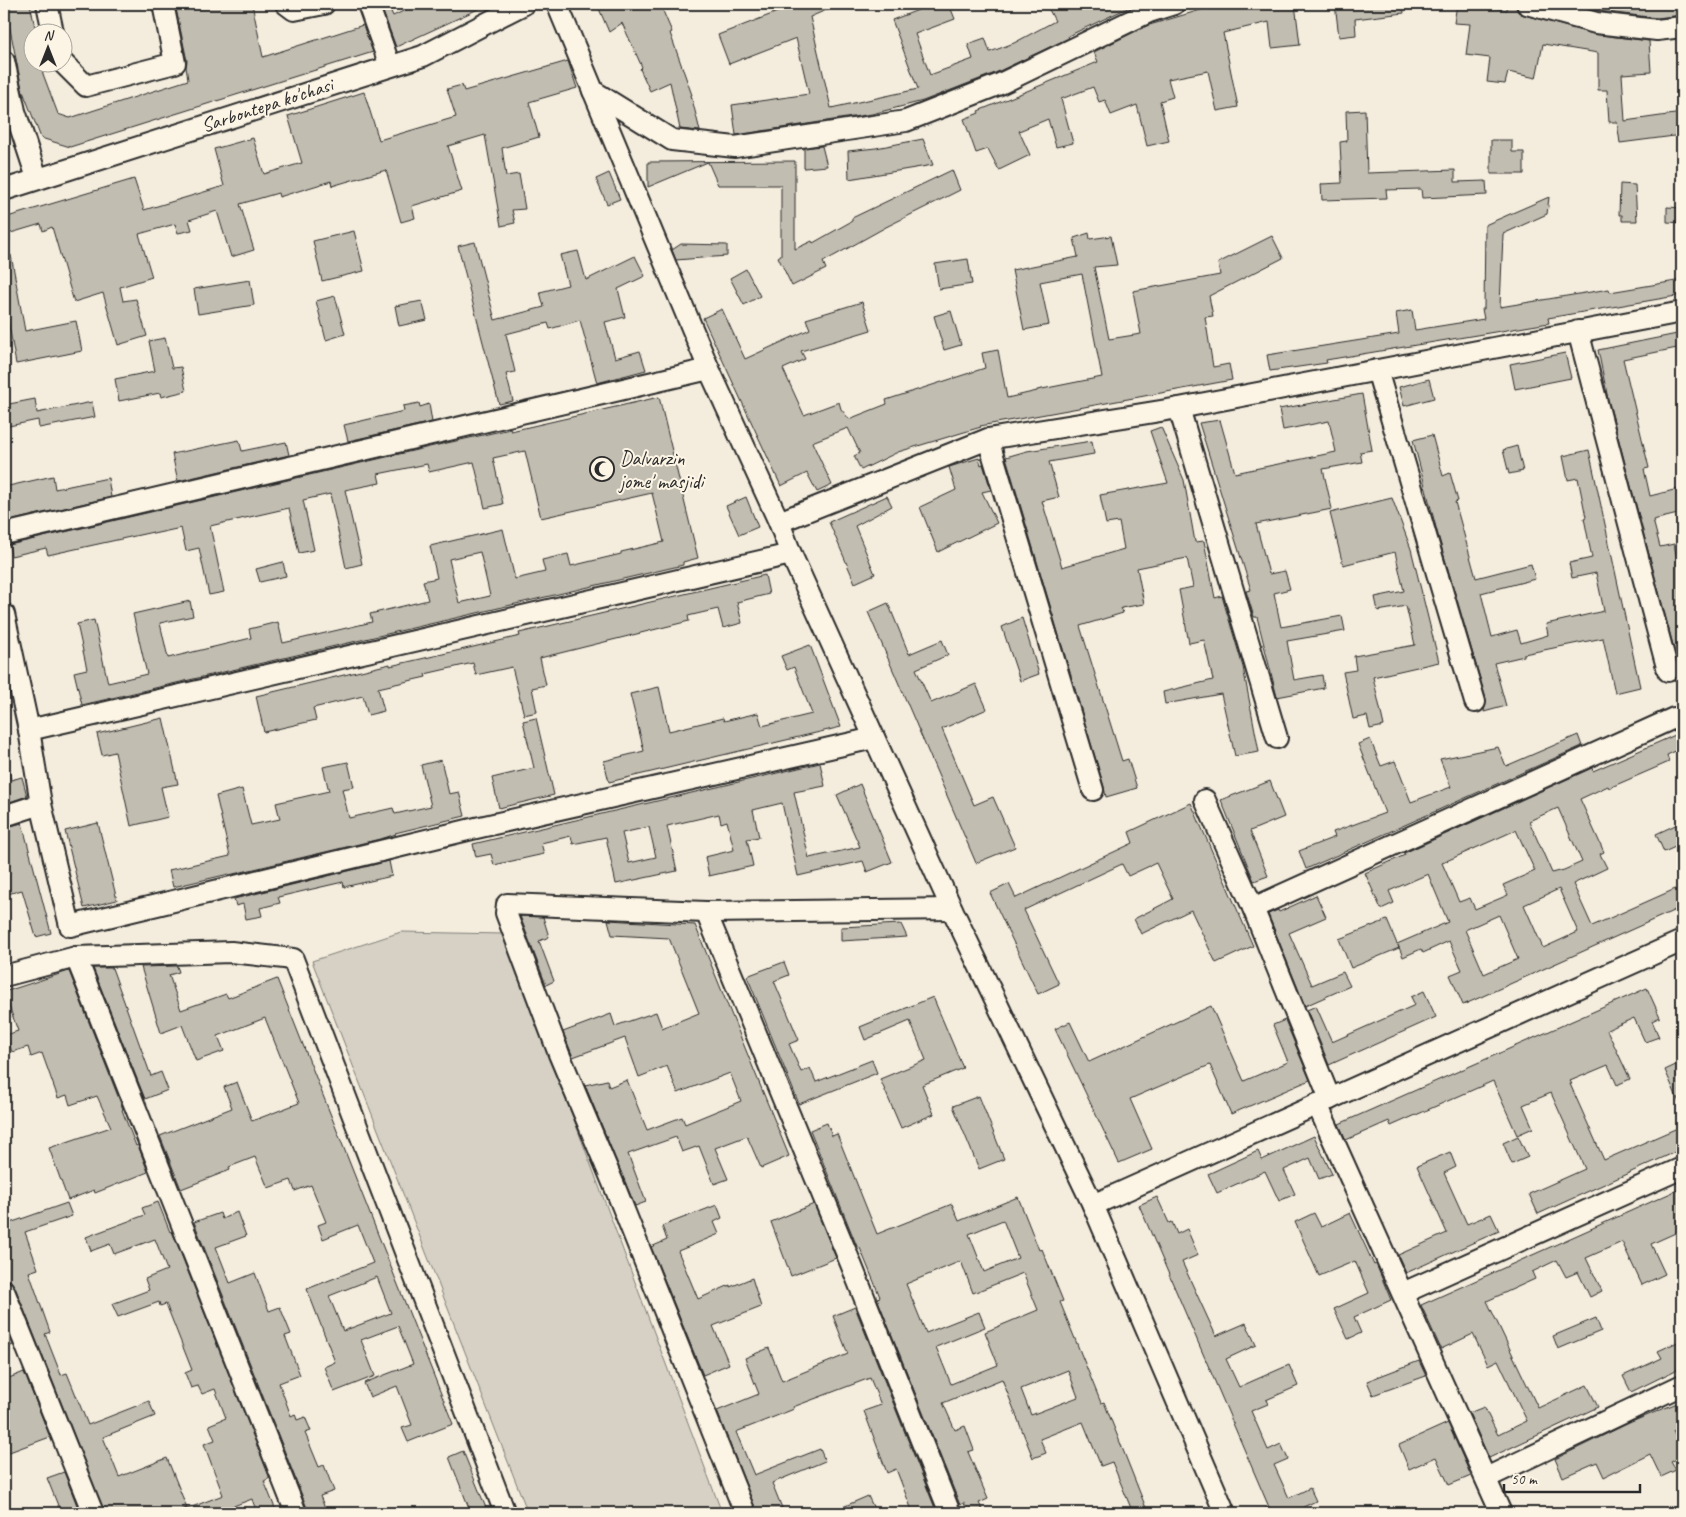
<svg xmlns="http://www.w3.org/2000/svg" width="1686" height="1517" font-family="Caveat,sans-serif">
	<rect width="100%" height="100%" fill="#f4edde"/>
	<filter id="ink" filterUnits="userSpaceOnUse"><feTurbulence type="fractalNoise" baseFrequency=".02" numOctaves="2"/><feDisplacementMap in="SourceGraphic" scale="10" xChannelSelector="R" yChannelSelector="G"/><feConvolveMatrix kernelMatrix="1 2 1 2 8 2 1 2 1" color-interpolation-filters="sRGB"/></filter>
	<g filter="url(#ink)">
		<path fill="#d6d1c4" stroke="#807e78" d="M401,932L504,934L722,1513H528L312,961Z"/>
		<g fill="#c2bdb1" stroke="#2b2b2b" fill-rule="evenodd">
			<path d="M5,4H30L36,32H32V62H41L43,74L58,114L70,118L188,80L186,67L187,61L175,4H252L263,57L363,25L373,52L70,147L41,138L22,89Z"/>
			<path d="M418,4H489L396,47L383,12L390,9L393,16Z"/>
			<path d="M597,4H660L672,32L670,33L692,95H691L700,131L680,129L670,82L650,91L640,69L642,67L622,23L609,32Z"/>
			<path d="M783,4H840L810,17L831,108L918,89L892,20L934,4H949L955,19L915,34L930,75L973,59L968,44L985,38L990,52L1014,43L1055,21L1046,4H1136L1068,36L1069,38L995,73L923,101L872,114L736,135L732,105L809,94L796,38L729,64L718,35L785,9Z"/>
			<path d="M1221,4H1295L1300,45L1272,48L1269,22L1223,33L1238,107L1217,111L1208,71L1168,79L1173,97L1160,101L1169,141L1147,146L1137,105L1111,115L1105,100L1099,102L1093,87L1061,99L1073,143L1056,147L1048,119L1019,131L1030,155L999,170L988,149L976,153L964,119L979,113L978,111L1098,62L1094,52L1146,26Z"/>
			<path d="M1335,4H1403L1404,13L1355,19L1356,35L1339,37Z"/>
			<path d="M1457,4H1474L1507,10V4H1515L1518,12L1524,15L1593,34L1649,41L1651,72L1622,74L1625,121L1682,113V135L1620,143L1617,122H1609L1607,90H1598V53L1543,44L1536,78L1508,72L1505,84L1487,82L1490,58L1466,55L1470,24L1454,23Z"/>
			<path d="M1571,4H1682V15L1657,18L1598,11Z"/>
			<path d="M568,61L577,88L529,102L539,137L502,148L506,176L519,174L525,209L512,210L515,223L501,226L485,135L448,146L462,191L412,206L415,218L401,222L386,170L332,186L331,181L279,197L278,193L240,204L254,250L231,257L217,211L189,220L192,230L178,233L175,224L139,234L152,277L120,287L123,301L136,299L147,336L118,345L103,293L74,302L52,227L43,231L41,224L4,235V218L134,179L144,210L224,186L214,149L253,138L264,174L302,163L288,116L364,92L379,140L456,117L447,89L462,85L464,91Z"/>
			<path d="M1365,110L1367,173L1455,170V182L1486,181L1487,195L1422,198L1421,189L1386,190L1387,198L1322,200L1321,184L1342,183L1340,142L1347,141L1346,111Z"/>
			<path d="M923,139L933,165L849,179L848,151L876,148Z"/>
			<path d="M1491,140H1512V152H1524V174H1491Z"/>
			<path d="M822,146L827,166L804,168V148Z"/>
			<path d="M795,161V249L812,241L813,243L852,221V218L952,170L960,190L886,227L823,262L826,269L792,286L778,257L781,255V185H718L708,162L648,187V162Z"/>
			<path d="M609,173L620,199L607,204L596,179Z"/>
			<path d="M1620,184L1635,185L1637,221H1622V215H1619Z"/>
			<path d="M1549,197L1547,214L1503,234L1500,307L1609,289L1610,292L1682,280V295L1548,318L1549,323L1326,360L1327,363L1270,371L1267,355L1399,334L1396,313L1412,310L1415,330L1484,319L1482,309H1484L1485,225Z"/>
			<path d="M1667,207L1682,208V223L1667,222Z"/>
			<path d="M354,231L364,271L322,281L313,241Z"/>
			<path d="M1089,233L1090,239L1111,236L1117,265L1094,267L1109,339L1141,334L1133,291L1220,275L1218,263L1272,236L1283,258L1209,296L1213,316L1205,317L1213,367L1229,364L1232,380L980,426L981,427L898,452L861,470L854,456L860,453L848,428L812,442L832,485L817,492L807,473L781,486L703,318L722,309L745,359L810,329L806,319L862,302L871,330L801,351L805,359L783,369L804,415L839,402L841,409L849,419L887,404L886,400L985,368L982,353L998,350L1007,398L1037,391V390L1102,377L1082,274L1040,282L1049,325L1024,330L1012,270L1078,257L1074,238Z"/>
			<path d="M475,242L495,320L544,307L540,292L568,285L560,255L578,251L586,280L635,256L645,276L618,289L625,317L605,322L615,358L640,351L646,370L597,383L580,320L550,329L548,323L506,334L515,372L506,374L513,401L499,404L458,246Z"/>
			<path d="M681,244L727,245V256L676,260L672,250Z"/>
			<path d="M11,255L25,331L76,321L82,351L16,364L4,298V256Z"/>
			<path d="M968,259L972,284L939,289L935,264Z"/>
			<path d="M746,269L760,296L744,305L730,278Z"/>
			<path d="M250,280L254,305L198,314L194,289Z"/>
			<path d="M335,296L345,334L326,340L316,301Z"/>
			<path d="M422,301L427,320L399,326L395,306Z"/>
			<path d="M951,311L961,345L944,350L934,316Z"/>
			<path d="M1682,333V347L1623,359L1649,468L1644,469L1650,496L1682,488V513L1653,520L1660,547L1674,544L1677,559L1682,558V673H1680L1679,668L1608,399L1598,350Z"/>
			<path d="M165,338L172,368L181,367L186,391L161,397L160,393L119,401L115,379L155,371L149,341Z"/>
			<path d="M1565,353L1571,378L1515,389L1510,364Z"/>
			<path d="M1429,379L1434,398L1404,406L1399,387Z"/>
			<path d="M1362,394L1372,450L1360,452L1362,462L1323,469L1332,509L1256,524L1269,574L1285,571L1290,589L1274,593L1281,627L1342,616L1345,631L1287,641L1294,680L1322,675L1324,688L1277,697L1257,617H1254L1246,591L1251,590L1199,423L1220,420L1235,473L1336,452L1329,421L1283,430L1279,409Z"/>
			<path d="M659,397L698,558L683,562V565L82,705L74,672L87,669L77,624L94,620L108,683L147,674L133,614L190,601L193,616L160,623L168,658L251,638L249,629L278,622L283,643L372,622L370,614L428,600L423,581L437,578L430,546L503,529L515,579L545,572L542,560L568,554L571,566L621,554V552L664,542L652,493L541,518L525,451L493,458L503,504L485,508L474,462L429,472L427,464L378,474L380,483L345,490L362,564L346,568L330,494L303,500L314,550L299,553L289,508L210,526L224,592L209,595L199,548L186,551L181,528L153,534V532L48,555L46,548L11,556L9,545L438,445L510,429L511,431ZM480,552L490,596L459,603L449,559Z"/>
			<path d="M35,399L37,413L92,402L95,417L39,428L38,420L4,427V405Z"/>
			<path d="M419,403L420,407L429,404L432,422L348,441L344,425L404,411L403,406Z"/>
			<path d="M1161,427L1184,480L1195,542L1204,541L1215,598L1222,596L1243,667L1259,752L1235,756L1221,694L1165,704L1163,692L1213,680L1204,640L1189,643L1179,590L1193,587L1187,558L1137,568L1144,604L1121,608L1123,613L1080,626L1122,761L1128,759L1137,788L1106,797L1104,787L1006,457L1027,451L1092,441L1094,454L1049,462L1059,497L1042,501L1062,567L1124,549L1119,522L1106,524L1100,495L1168,483L1150,431Z"/>
			<path d="M1432,435L1443,476L1450,473L1458,501L1455,502L1476,578L1531,564L1535,579L1481,593L1492,637L1517,630L1521,643L1548,635L1546,624L1604,611L1596,573L1572,578L1569,563L1592,558L1584,518L1586,517L1578,478L1568,480L1563,456L1589,450L1640,687L1615,693L1603,638L1524,654V656L1494,663L1506,706L1484,712L1486,699L1438,535L1413,440Z"/>
			<path d="M239,440L242,451L286,442L289,455L178,481L172,454Z"/>
			<path d="M1517,446L1523,471L1509,474L1503,450Z"/>
			<path d="M979,458L981,465L983,464L991,490L982,492L997,523L938,552L920,507L956,490L949,467Z"/>
			<path d="M53,476L55,489L108,478L111,497L9,521L4,487Z"/>
			<path d="M887,496L892,506L855,526L875,574L855,583L829,522Z"/>
			<path d="M746,497L758,527L739,535L726,506Z"/>
			<path d="M1392,498L1411,549L1439,662L1373,677L1384,726L1370,729L1367,716L1353,719L1343,672L1356,670L1354,656L1415,645L1406,606L1378,611L1375,597L1404,591L1395,552L1343,565L1330,513Z"/>
			<path d="M283,562L286,576L260,582L256,569Z"/>
			<path d="M765,575L769,594L737,602L742,623L723,628L718,609L688,616L689,621L540,658L546,685L532,688L537,712L524,715L512,667L476,675L473,663L425,674L426,677L378,688L384,711L368,715L363,696L313,708L316,720L264,732L256,696L390,664V666L469,648L520,636L519,633Z"/>
			<path d="M888,603L909,654L942,640L948,655L916,669L931,703L976,684L987,709L942,729L974,805L993,797L1015,847L976,863L868,612Z"/>
			<path d="M1022,618L1039,674L1020,681L1002,627Z"/>
			<path d="M810,645L841,727L609,782L604,761L644,751L630,694L659,687L669,731L723,718L724,721L758,713L762,726L812,714L794,667L787,670L781,656Z"/>
			<path d="M163,718L178,784L161,787L168,817L131,826L115,752L102,755L97,734Z"/>
			<path d="M536,718L554,795L499,808L492,778L534,768L523,721Z"/>
			<path d="M1682,732V748L1667,755L1669,762L1609,788L1608,786L1580,799L1604,852L1600,854L1607,868L1573,884L1592,926L1682,886V907L1463,1005L1450,975L1462,970L1449,941L1423,953L1421,949L1403,957L1398,945L1399,948L1351,968L1339,939L1387,920L1397,944L1448,922L1428,874L1389,891L1394,903L1381,909L1365,873L1405,855L1404,853L1592,768L1593,771ZM1558,808L1582,862L1564,870L1552,873L1529,821ZM1516,830L1535,871L1503,885L1508,895L1475,909L1470,898L1459,902L1442,863ZM1559,889L1578,932L1543,948L1524,905ZM1499,915L1518,959L1484,974L1465,930Z"/>
			<path d="M1578,735L1582,746L1306,869L1299,851L1335,837L1333,832L1385,813L1358,744L1370,739L1381,766L1395,761L1411,802L1451,787L1440,759L1498,747L1506,766Z"/>
			<path d="M441,760L449,794L459,792L465,816L395,833L396,834L384,838L229,875V874L173,887L169,870L230,856L216,796L242,789L251,825L280,819L276,803L329,791L323,767L348,762L354,787L342,789L349,818L393,808L395,814L431,806L421,765Z"/>
			<path d="M820,763L825,786L794,792L809,858L860,847L837,795L860,784L892,862L867,872L863,861L798,876L782,803L753,810L759,837L747,839L753,866L709,876L705,857L734,850L727,821L721,823L719,814L667,826L677,871L616,884L606,837L573,844L571,836L541,843L544,854L494,865L491,854L476,857L473,844ZM649,827L656,857L629,863L622,833Z"/>
			<path d="M9,772L11,780L22,777L27,796L4,804V773Z"/>
			<path d="M1270,781L1284,817L1250,831L1268,876L1254,881L1221,800Z"/>
			<path d="M1191,803L1253,946L1216,963L1191,910L1141,934L1134,919L1173,899L1156,863L1128,876L1122,864L1024,910L1059,984L1038,994L990,893L1009,884L1016,898L1133,843L1129,832Z"/>
			<path d="M1682,822V844L1664,852L1656,834Z"/>
			<path d="M22,823L51,933L36,937L22,890L4,895V828Z"/>
			<path d="M98,823L117,900L84,908L65,831Z"/>
			<path d="M389,861L392,876L344,887L343,882L278,897L280,903L260,908L262,916L246,919L243,904L236,906L234,899Z"/>
			<path d="M1316,895L1326,917L1289,933L1312,985L1343,972L1350,986L1305,1006L1268,914L1278,910L1279,912Z"/>
			<path d="M520,916L543,917L549,937L539,941L554,981L546,985Z"/>
			<path d="M608,920L695,925L789,1156L761,1168L747,1136L715,1148L728,1179L714,1184L699,1146L682,1152L676,1137L628,1154L646,1202L635,1206L585,1085L607,1080L609,1087L627,1080L647,1130L682,1117L685,1124L741,1101L730,1073L678,1093L667,1066L639,1077L625,1038L573,1057L563,1032L611,1014L615,1026L656,1012L662,1028L699,1013L669,938L612,935Z"/>
			<path d="M901,924L907,937L841,941V927Z"/>
			<path d="M784,962L789,975L774,981L799,1040L789,1044L801,1072L810,1068L816,1082L872,1060L877,1073L799,1104L747,976Z"/>
			<path d="M177,966L179,972L169,975L181,1010L226,994L228,998L277,979L453,1424L408,1442L402,1428L412,1425L397,1386L370,1397L364,1383L413,1364L398,1326L361,1340L375,1376L334,1392L324,1367L335,1362L307,1289L373,1263L358,1225L323,1239L318,1225L326,1222L311,1185L295,1191L291,1180L268,1188L255,1157L229,1167L230,1170L181,1189L160,1136L232,1108L224,1087L237,1082L252,1121L299,1103L265,1018L218,1036L224,1051L196,1061L182,1025L161,1033L141,967ZM377,1277L391,1313L343,1331L329,1296Z"/>
			<path d="M93,968H112L151,1076L161,1072L168,1090L145,1099Z"/>
			<path d="M69,971L123,1109L122,1110L136,1146L138,1145L148,1172L95,1193L94,1190L68,1200L49,1148L111,1127L97,1096L70,1105L67,1095L58,1098L42,1053L31,1057L28,1047L12,1052L6,1035L18,1031L4,992Z"/>
			<path d="M1647,988L1660,1017L1652,1021L1659,1037L1645,1042L1634,1018L1607,1030L1630,1079L1617,1085L1608,1065L1570,1081L1572,1084H1570L1604,1160L1682,1126V1149L1538,1214L1529,1194L1585,1169L1551,1093L1523,1105L1533,1128L1517,1135L1493,1081L1391,1126L1389,1121L1346,1140L1339,1124Z"/>
			<path d="M1424,991L1436,1017L1329,1065L1307,1010L1316,1006L1332,1042L1415,1005L1411,997Z"/>
			<path d="M933,997L963,1068L922,1085L934,1114L901,1128L880,1079L926,1060L910,1021L865,1040L860,1027Z"/>
			<path d="M1211,1006L1244,1081L1288,1062L1273,1025L1285,1020L1310,1080L1231,1114L1210,1065L1181,1077L1130,1099L1152,1149L1119,1163L1055,1029L1070,1022L1089,1062Z"/>
			<path d="M1682,1062V1109L1665,1070Z"/>
			<path d="M979,1096L1004,1159L979,1169L953,1106Z"/>
			<path d="M827,1123L832,1136L837,1134L877,1234L952,1204L959,1221L1018,1197L1039,1250L1042,1249L1063,1301L1060,1302L1101,1403L1104,1402L1148,1513H1133L1112,1462L1101,1466L1083,1422L1040,1439L1046,1453L1033,1458L1002,1379L943,1403L955,1430L965,1426L974,1450L968,1452L988,1499L979,1503L984,1513H968L964,1503L960,1505L877,1298L880,1297L874,1282L860,1248L858,1249L810,1130ZM1003,1220L1018,1258L984,1272L969,1234ZM961,1261L973,1293L1023,1273L1038,1310L985,1332L998,1365L951,1384L936,1347L985,1327L979,1312L926,1333L906,1284ZM1068,1370L1078,1397L1031,1415L1021,1389Z"/>
			<path d="M1314,1136L1332,1174L1319,1179L1310,1158L1284,1170L1295,1194L1279,1201L1265,1171L1217,1193L1208,1174L1258,1151L1262,1160Z"/>
			<path d="M1518,1136L1528,1157L1512,1164L1503,1143Z"/>
			<path d="M1450,1152L1456,1167L1444,1173L1467,1224L1491,1214L1499,1231L1406,1273L1398,1255L1447,1233L1417,1166Z"/>
			<path d="M1682,1188V1230L1651,1244L1665,1274L1642,1285L1622,1242L1586,1258L1602,1291L1590,1297L1578,1272L1566,1277L1557,1260L1532,1272L1535,1279L1487,1301L1538,1408L1587,1385L1598,1407L1489,1458L1469,1413L1484,1407L1498,1435L1527,1421L1498,1360L1488,1365L1473,1334L1441,1349L1421,1305Z"/>
			<path d="M1157,1197L1169,1223L1172,1222L1177,1234L1187,1229L1198,1255L1182,1262L1216,1336L1246,1323L1256,1345L1226,1359L1239,1387L1289,1365L1298,1386L1266,1400L1268,1404L1251,1411L1268,1450L1281,1444L1288,1459L1274,1465L1289,1498L1310,1488L1316,1501L1295,1511L1296,1513H1255L1269,1507L1139,1205Z"/>
			<path d="M158,1202L170,1232L172,1231L270,1478L264,1481L277,1513H257L252,1499L215,1513H179V1512L223,1495L204,1444L215,1440L209,1425L226,1418L215,1389L202,1394L198,1386L191,1388L185,1373L192,1370L166,1304L160,1306L159,1302L118,1317L112,1304L149,1290L145,1279L167,1270L155,1239L114,1254L110,1244L91,1251L86,1237L145,1215L142,1208Z"/>
			<path d="M67,1203L72,1216L25,1232L38,1269L29,1272L50,1332L45,1334L61,1375L67,1373L88,1425L149,1401L155,1416L103,1437L119,1477L167,1458L187,1508L172,1513H105L15,1287L11,1281L4,1279V1225Z"/>
			<path d="M814,1204L836,1258L791,1276L771,1222Z"/>
			<path d="M717,1205L722,1218L714,1222L719,1234L678,1251L698,1299L730,1285V1287L752,1278L761,1307L713,1326L729,1364L703,1375L651,1247L667,1240L662,1226Z"/>
			<path d="M237,1212L246,1236L216,1247L230,1283L255,1273L269,1311L280,1307L291,1334L285,1336L300,1375L279,1383L291,1416L295,1414L297,1420L305,1417L311,1431L305,1433L319,1467L324,1465L334,1491L320,1496L327,1513H309L194,1222L220,1213L222,1219Z"/>
			<path d="M1314,1213L1321,1227L1350,1213L1374,1265L1376,1264L1391,1300L1354,1317L1361,1333L1348,1339L1334,1309L1369,1293L1355,1261L1319,1276L1295,1222Z"/>
			<path d="M855,1307L937,1513H913L896,1469L887,1473L864,1411L881,1405L870,1378L793,1407L794,1409L736,1432L754,1475L820,1449L825,1461L772,1483L784,1513H757L717,1411L759,1394L745,1358L769,1348L782,1381L848,1354L833,1316Z"/>
			<path d="M1596,1318L1601,1331L1558,1349L1553,1336Z"/>
			<path d="M4,1322L13,1345L4,1349Z"/>
			<path d="M1682,1340V1367L1631,1392L1623,1376L1662,1358L1658,1351Z"/>
			<path d="M1419,1361L1426,1376L1373,1395L1367,1381Z"/>
			<path d="M24,1372L50,1437L4,1454V1380Z"/>
			<path d="M1682,1401V1427L1673,1431L1682,1449V1456L1671,1462L1676,1470L1661,1477L1650,1454L1604,1477L1597,1462L1563,1477L1555,1459L1629,1423Z"/>
			<path d="M1448,1423L1471,1476L1449,1485L1436,1457L1409,1469L1399,1445Z"/>
			<path d="M463,1451L467,1461L488,1513H471L449,1457Z"/>
			<path d="M64,1472L80,1513H61L47,1478Z"/>
			<path d="M868,1496L876,1513H829Z"/>
		</g>
		<g fill="none" stroke-linecap="round" stroke-linejoin="round">
			<defs>
				<g id="minor">
					<path d="M47,4L53,32"/>
					<path d="M286,4L294,10L324,4"/>
					<path d="M368,4L390,66"/>
					<path d="M557,4L709,369L779,522L791,554L952,909L1093,1205L1225,1513"/>
					<path d="M1527,4L1596,23L1657,30L1682,27"/>
					<path d="M4,61L15,111L37,178"/>
					<path d="M62,62L86,86L175,63L163,4"/>
					<path d="M593,91L672,140L735,147L906,121L1000,84L1149,12L1174,4"/>
					<path d="M4,190L423,56L524,4"/>
					<path d="M1578,331L1668,671"/>
					<path d="M1377,370L1475,702"/>
					<path d="M1179,408L1277,738"/>
					<path d="M988,439L1093,790"/>
					<path d="M779,522L988,439L1179,408L1682,312"/>
					<path d="M4,534L709,369"/>
					<path d="M4,614L29,730L41,804L70,926L476,828L874,738"/>
					<path d="M29,730L791,554"/>
					<path d="M1205,800L1253,908L1330,1099"/>
					<path d="M4,816L41,804"/>
					<path d="M1253,908L1674,718"/>
					<path d="M706,912L851,1264L950,1513"/>
					<path d="M76,957L296,1513"/>
					<path d="M4,976L76,957L231,952L293,959L505,1513"/>
					<path d="M1317,1104L1501,1513"/>
					<path d="M1093,1205L1682,941"/>
					<path d="M4,1291L93,1513"/>
					<path d="M1403,1293L1682,1168"/>
					<path d="M1486,1478L1682,1385"/>
					<path d="M745,1513L614,1185L559,1054L506,913L507,904L706,912L952,909"/>
				</g>
			</defs>
			<use href="#minor" stroke="#2b2b2b" stroke-width="24"/>
			<use href="#minor" stroke="#fcf5e5" stroke-width="20"/>
		</g>
	</g>
	<defs>
		<symbol id="mosque-ring" viewBox="-11 -11 22 22"><circle r="9.5" fill="#fcf5e5" stroke="#2b2b2b" stroke-width="1.5"/><path d="M3.5-4.9A6 6 0 1 0 3.5 4.9A5 5 0 1 1 3.5-4.9Z" fill="#2b2b2b"/></symbol>
	</defs>
	<g fill-rule="evenodd">
		<use href="#mosque-ring" x="588" y="455" width="28" height="28"/>
	</g>
	<g text-anchor="middle" dominant-baseline="central" stroke-width="4" stroke-linejoin="round" paint-order="stroke">
		<g font-size="20" fill="#2b2b2b" stroke="#fcf5e5">
			<text transform="translate(267 105) rotate(-18)">Sarbontepa ko'chasi</text>
		</g>
		<g font-size="20" fill="#2b2b2b" stroke="#fcf5e5" text-anchor="start">
			<text x="620" y="458">Dalvarzin<tspan x="620" dy="23">jome' masjidi</tspan></text>
		</g>
	</g>
	<rect width="1686" height="1517" fill="none" stroke="#fcf5e5" stroke-width="20"/>
	<rect x="10" y="10" width="1666" height="1497" fill="none" stroke="#2b2b2b" stroke-width="2" filter="url(#ink)"/>
	<g transform="translate(48 48)"><circle r="24" fill="#fcf5e5" stroke="#a8a49b"/>
	<path d="M0-4L9 19L0 12L-9 19Z" fill="#2b2b2b"/>
	<text y="-8" font-size="14" font-weight="bold" text-anchor="middle" fill="#2b2b2b">N</text>
	</g>
	<path d="M1504 1484v8h136v-8" fill="none" stroke="#2b2b2b" stroke-width="2.5"/>
	<text x="1511" y="1484" font-size="15" fill="#2b2b2b" stroke="#fcf5e5" stroke-width="4" paint-order="stroke">50 m</text>
</svg>
